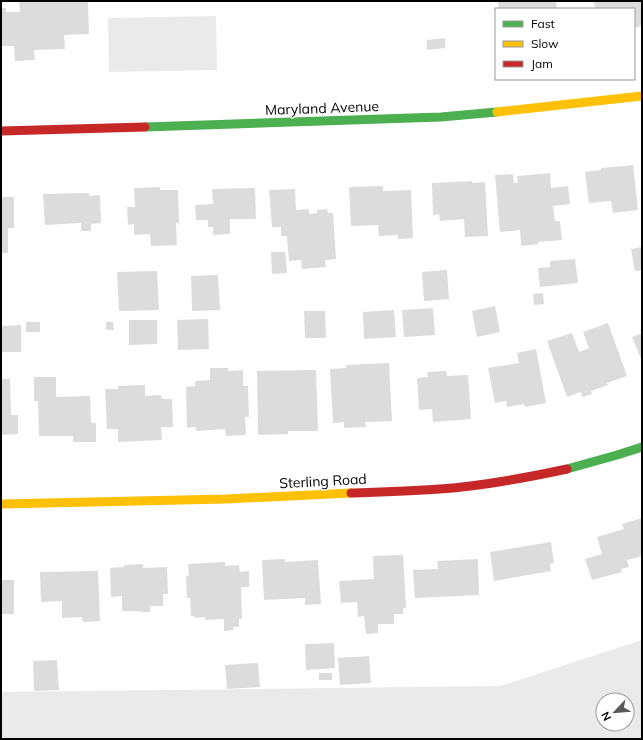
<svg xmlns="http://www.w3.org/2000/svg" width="643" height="740" font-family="Mulish,sans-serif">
	<rect width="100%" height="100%" fill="#fff"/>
	<g fill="#eaeaea" fill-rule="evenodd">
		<path d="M216,16L217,70L109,72L108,18Z"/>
		<path d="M642,640V739H1V692L500,686ZM603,700H627V724H603Z"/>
	</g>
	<g fill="#dcdcdc">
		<path d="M19,1H88L89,34L64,35L65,49L34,50L35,60L15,61L14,46H1V8H6V12H20Z"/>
		<path d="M498,1H556L557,9H499Z"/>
		<path d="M594,1H642V26L634,28V9H592L595,8Z"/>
		<path d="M445,38V48L427,50V40Z"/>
		<path d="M633,165L638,210L613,213L611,201L589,203L585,172L601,170V168Z"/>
		<path d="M550,173L551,188L568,186L570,204L553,206L555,221H560L562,240L538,242V244L521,246L520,230L500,232L495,175L513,174L514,183H518L517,176Z"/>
		<path d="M472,181V183L485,182L488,236L465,237L464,219L440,221L439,214L433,215L432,183Z"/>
		<path d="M383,186V191L411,190L413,238L398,239V235L379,236L378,225L351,226L349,187Z"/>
		<path d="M160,187V190H178L179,223H176L177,245L151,246L150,234L134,235V224L128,225L127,207H135L134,188Z"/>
		<path d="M255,188L256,219H230V234L213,235V227H208V220H196L195,205L213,204L212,189Z"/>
		<path d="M295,189L296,210L309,209V214L317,213V210L327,209L328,213H333L336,259L325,260L326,267L302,269L301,260L289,261L287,236H281V227H272L269,190Z"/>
		<path d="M89,193V196L100,195L101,223L91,224V231H81V223L45,225L43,194Z"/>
		<path d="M1,197H14V228H8V253H1Z"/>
		<path d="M642,247V270L635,271L631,249Z"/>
		<path d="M271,252H285L287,273L272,274Z"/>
		<path d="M575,259L578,283L540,287L538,268L550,267V261Z"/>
		<path d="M447,270L449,299L424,301L422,272Z"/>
		<path d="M157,271L159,310L119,311L117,272Z"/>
		<path d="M218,275L220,310L192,311L191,276Z"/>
		<path d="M543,293L544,304L534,305L533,294Z"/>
		<path d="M495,306L500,332L477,337L472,311Z"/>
		<path d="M433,308L435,335L404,337L402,310Z"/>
		<path d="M394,310L396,337L364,339L363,312Z"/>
		<path d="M304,311H325L326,338H305Z"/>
		<path d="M208,319L209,349L178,350L177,320Z"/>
		<path d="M129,320H157V344L129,345Z"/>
		<rect x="26" y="322" width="14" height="10"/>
		<path d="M106,322H113L114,330H106Z"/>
		<path d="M608,323L627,376L607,383L608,385L591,391L592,394L582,397L581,392L567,397L547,341L572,333L579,352L589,348L583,332Z"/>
		<path d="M21,325V352H1V326Z"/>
		<path d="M642,329V361L632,337L642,333L640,330Z"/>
		<path d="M536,349L546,403L525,407L524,404L507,407L506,401L495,403L488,368L519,363L517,353Z"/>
		<path d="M389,363L392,421L365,422L366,427L344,428V422L333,423L330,369L346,368V365Z"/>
		<path d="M210,368H228V371L243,370V386H248L249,417H245L246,435L226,436L225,429L196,431V427L187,428L186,387L195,386V381L210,380Z"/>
		<path d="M316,370L318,431H288V434L258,435L257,371Z"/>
		<path d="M446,371L447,376L468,375L471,419L433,422L432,409L419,410L417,378L428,377L427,372Z"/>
		<path d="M34,377H56V397L90,396L91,423H96V442H73V436H39L38,401H34Z"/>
		<path d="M1,379H10L11,415H18V434L1,435Z"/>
		<path d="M145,385V396L161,395L162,399H172L173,427H161L162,440L118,442V429H107L105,389H118V386Z"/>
		<path d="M642,518V556L627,560L629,567L621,569L622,572L592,580L585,559L602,554L597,537L624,529L622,524Z"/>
		<path d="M551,542L554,563L550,564L551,571L494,581L490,552Z"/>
		<path d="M403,555L406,608H403V614H394V624H378V633L366,634L364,616L358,617L357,602L341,603L339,581L374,579L373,556Z"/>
		<path d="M285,559V562L318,560L321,604L305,605V598L264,600L262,560Z"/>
		<path d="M478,559L479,595L415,598L413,570L438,569L437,561Z"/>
		<path d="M225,562V566L239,565L240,572L249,571V587H241L242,619H239V627H233L234,630L224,631V619L205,620V617L195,618L194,616H191L190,598H187L186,576H189L188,564Z"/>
		<path d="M143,564V568L167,567L168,594H163V606H150V612H139V611H122V596L111,597L110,568L124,567V565Z"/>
		<path d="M98,571L100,621L83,622L82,617L62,618V601L41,602L40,572Z"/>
		<rect x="1" y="580" width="13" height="34"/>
		<path d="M334,643L335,668L306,670L305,644Z"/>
		<path d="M369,656L371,683L340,685L338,658Z"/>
		<path d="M57,660L59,690L34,691L33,661Z"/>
		<path d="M258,663L260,687L227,689L225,665Z"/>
		<rect x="319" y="673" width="13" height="7"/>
	</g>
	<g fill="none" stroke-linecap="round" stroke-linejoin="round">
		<g stroke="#4caf50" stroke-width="9">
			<path d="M145,127L441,117L497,112"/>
			<path d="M567,469L617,455L642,447"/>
		</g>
		<g stroke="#ffc107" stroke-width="9">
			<path d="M497,112L642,96"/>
			<path d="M1,504L226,499L351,493"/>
		</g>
		<g stroke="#c62828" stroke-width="9">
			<path d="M1,131L145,127"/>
			<path d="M351,493C380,492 410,491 440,489C483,486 525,478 567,469"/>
		</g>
	</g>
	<g text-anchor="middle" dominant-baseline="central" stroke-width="3" stroke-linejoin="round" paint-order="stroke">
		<g font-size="14" fill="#000" stroke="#fff">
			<text transform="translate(322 108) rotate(-2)">Maryland Avenue</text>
			<text transform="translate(323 481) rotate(-3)">Sterling Road</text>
		</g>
	</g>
	<rect width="643" height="740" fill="none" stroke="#000000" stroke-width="4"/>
	<rect x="495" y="8" width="140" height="72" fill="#ffffff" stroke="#999999"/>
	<rect x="503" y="21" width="20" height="6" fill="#4caf50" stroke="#999999"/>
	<text x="531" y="28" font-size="12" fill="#000000">Fast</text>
	<rect x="503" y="41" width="20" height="6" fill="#ffc107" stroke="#999999"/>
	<text x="531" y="48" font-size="12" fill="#000000">Slow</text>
	<rect x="503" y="61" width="20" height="6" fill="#c62828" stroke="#999999"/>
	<text x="531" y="68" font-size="12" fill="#000000">Jam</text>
	<g transform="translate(615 712) rotate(244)"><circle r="19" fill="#ffffff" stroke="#999999"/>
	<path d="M0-3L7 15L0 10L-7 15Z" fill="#595959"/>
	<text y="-6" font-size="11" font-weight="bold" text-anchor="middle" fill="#000000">N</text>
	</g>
</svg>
